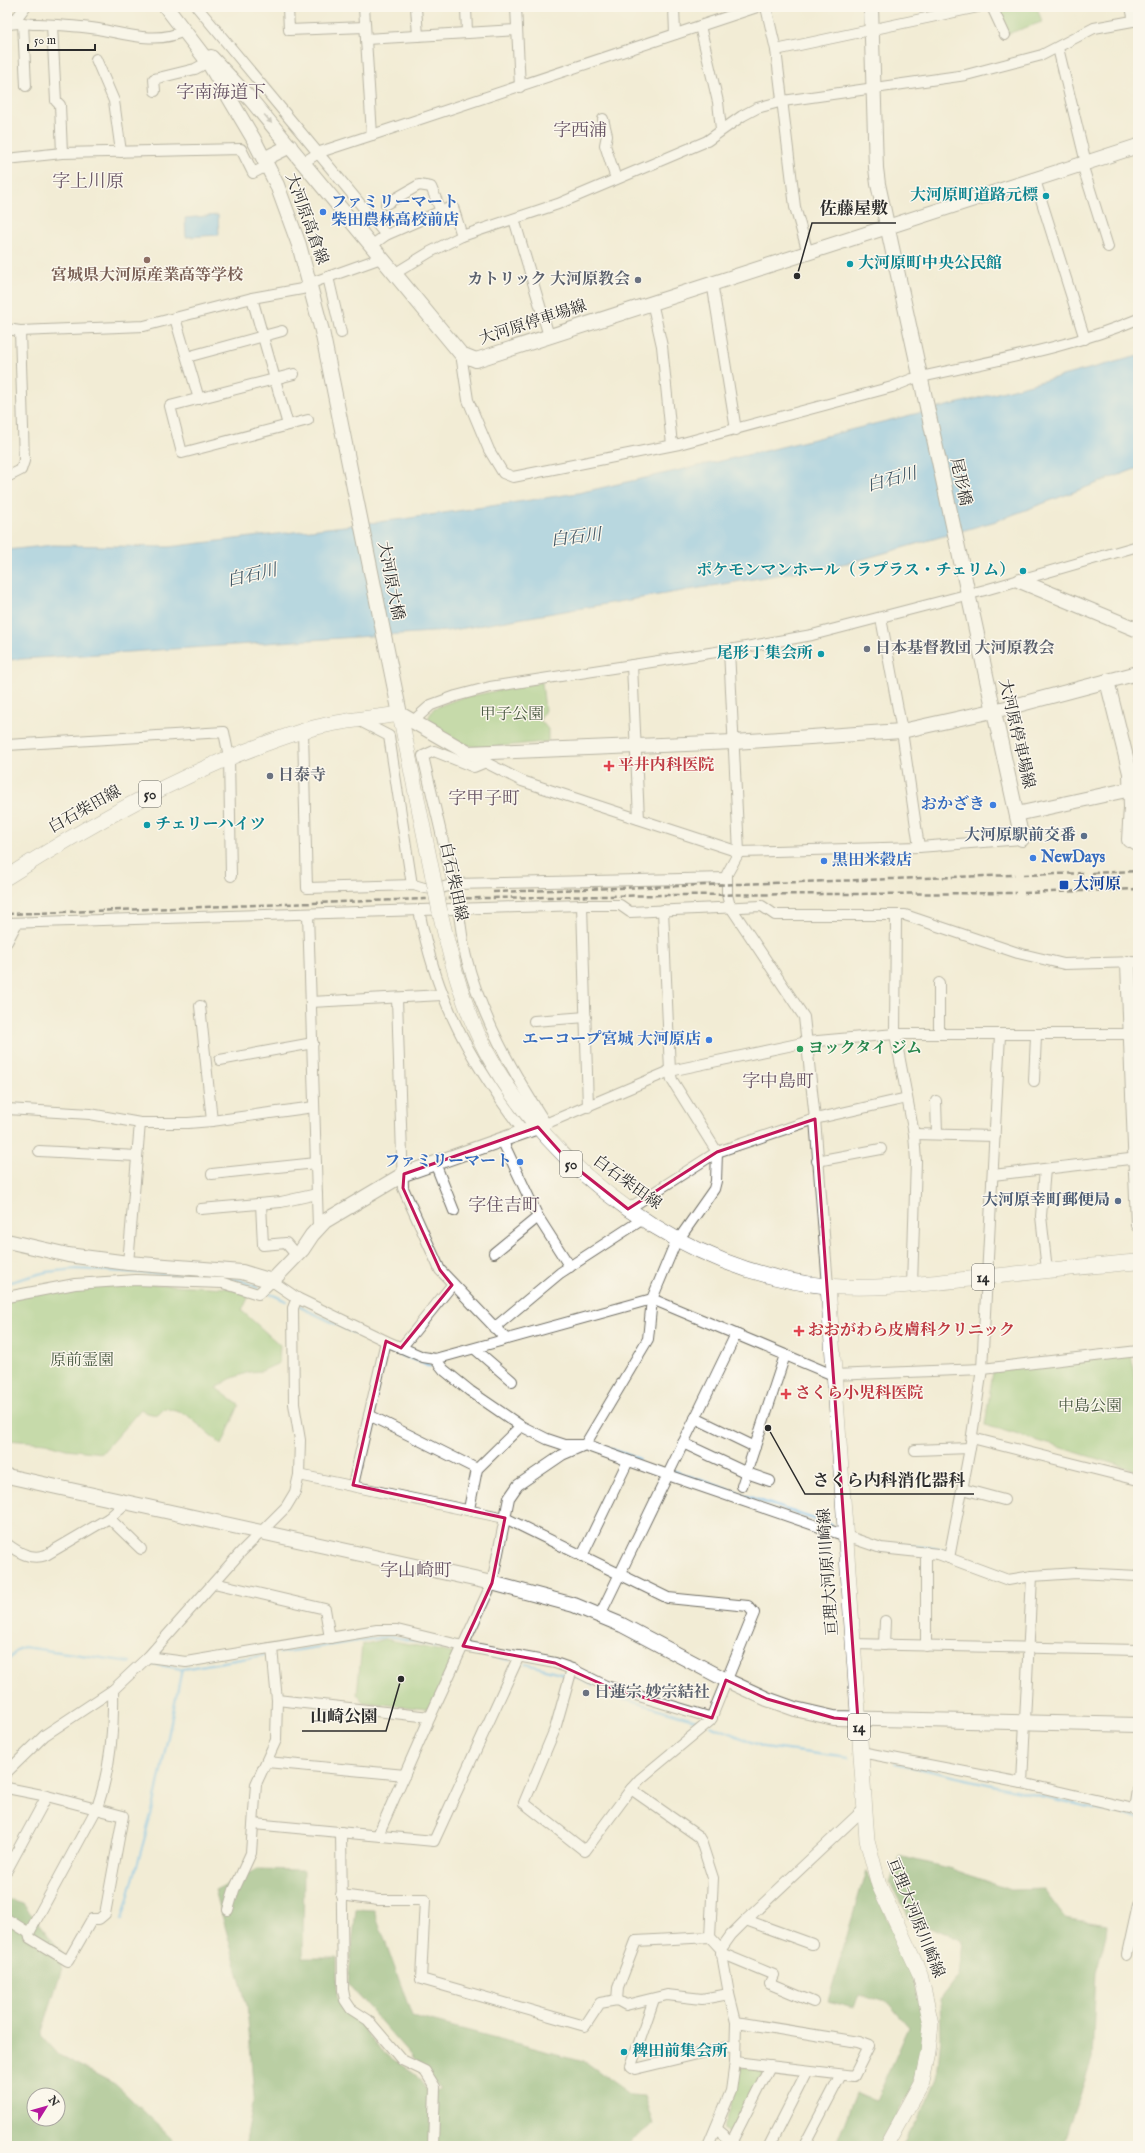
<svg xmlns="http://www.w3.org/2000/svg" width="1145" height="2153" font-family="'IM FELL English','Noto Serif JP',serif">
	<rect width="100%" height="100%" fill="#fbf7ec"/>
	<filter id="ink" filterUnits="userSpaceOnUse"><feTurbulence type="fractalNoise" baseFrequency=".025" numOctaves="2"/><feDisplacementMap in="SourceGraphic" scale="8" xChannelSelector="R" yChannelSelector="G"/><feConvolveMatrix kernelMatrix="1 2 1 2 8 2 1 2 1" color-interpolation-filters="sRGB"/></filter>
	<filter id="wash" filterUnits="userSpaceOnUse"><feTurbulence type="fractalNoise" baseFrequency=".012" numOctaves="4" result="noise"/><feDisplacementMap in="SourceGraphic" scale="16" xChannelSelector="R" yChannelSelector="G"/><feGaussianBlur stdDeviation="0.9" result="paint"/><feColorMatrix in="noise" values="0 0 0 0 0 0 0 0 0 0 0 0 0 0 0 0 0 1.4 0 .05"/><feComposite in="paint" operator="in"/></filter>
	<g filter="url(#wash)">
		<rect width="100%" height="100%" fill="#f2ecd5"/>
		<g fill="#90c374" stroke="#5e7750">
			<path d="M998,7H1037L1042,22L1007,34Z"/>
			<path d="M542,682L545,710L540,720L548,729V742C524,743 499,748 476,747C462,746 436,729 428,718L434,708L460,698Z"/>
			<path d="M134,1283L229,1288L249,1296L242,1311L280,1345L279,1363L262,1371L249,1372L230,1379L216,1388L239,1405L222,1445L186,1414L165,1408L158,1415L146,1413L141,1409L102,1453L66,1449L46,1443L7,1440V1301L62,1288Z"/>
			<path d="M1130,1354C1141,1383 1138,1439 1138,1471L985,1425L993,1371Z"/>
			<path d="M385,1639L456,1654L431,1706L426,1709L363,1702L357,1694L362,1645Z"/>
			<path d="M740,2066L766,2069L732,2136L723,2129C730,2109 736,2091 736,2070Z"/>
		</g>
		<g fill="#74a966" stroke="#506a48" fill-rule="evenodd">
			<path d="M899,1856L952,1869L1011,1890L1044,1889L1065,1917L1107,1924L1106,1936L1096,1972L1092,2060L1062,2146H902L922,2112L937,2078L941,2036L940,2000L959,1975L963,1941L908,1917L890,1883Z"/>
			<path d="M257,1869L304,1870L303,1958H337V1996L381,2051L416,2075L429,2093L440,2089L348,1984L356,1909L374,1910L412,2016L584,2061L631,2095L644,2096L653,2124L624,2146H245L254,2098L247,2006L215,1890Z"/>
			<path d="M866,1870L910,1967L923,2019V2050L911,2090L878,2146H835L856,2092L876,2101L909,2027L888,2003L859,1994L854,2008L828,2001Z"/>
			<path d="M7,1899L23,1904L61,1951L62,1968L41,2035L59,2055L115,2084L172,2138L176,2146H7ZM34,2095H58V2119H34Z"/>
		</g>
		<g fill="#72bceb" stroke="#4e748b">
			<path d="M218,215L219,235L186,237L185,218Z"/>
			<path d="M1138,356V468L996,521L853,562L447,631L7,660V550L53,545L168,547L403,519L578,493L769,450L963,402Z"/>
		</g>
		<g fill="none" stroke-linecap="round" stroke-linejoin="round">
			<g stroke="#72bceb" stroke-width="2.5">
				<path d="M7,1283L46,1272L76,1269L228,1278L240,1280L258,1288"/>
				<path d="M269,1293L286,1301"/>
				<path d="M300,1307L378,1344"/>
				<path d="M390,1350L430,1366"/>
				<path d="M594,1443L639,1459"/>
				<path d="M674,1471L831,1525"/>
				<path d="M902,1545L933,1548L948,1552"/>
				<path d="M467,1652L510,1660"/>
				<path d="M279,1653L390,1636L452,1649"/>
				<path d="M7,1662L17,1650L24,1647L131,1662"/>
				<path d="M152,1664L182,1669L265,1655"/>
				<path d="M526,1664L568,1675"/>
				<path d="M573,1676L594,1685"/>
				<path d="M606,1691L624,1699L704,1722"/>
				<path d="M710,1725L764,1747L849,1758"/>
				<path d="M895,1763L1138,1818"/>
				<path d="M122,1920L154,1804L182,1669"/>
			</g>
		</g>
	</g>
	<g filter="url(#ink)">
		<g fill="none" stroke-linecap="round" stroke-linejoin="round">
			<defs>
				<g id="street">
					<path d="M197,7L386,235"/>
					<path d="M288,7L289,30L365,27"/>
					<path d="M364,7L372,135"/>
					<path d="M416,7L418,36"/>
					<path d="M466,7L467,33"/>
					<path d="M516,7L520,87"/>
					<path d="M674,7L675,34"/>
					<path d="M766,7L776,50L795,207L808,253"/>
					<path d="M992,7L1005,35"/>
					<path d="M1131,7L1134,21"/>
					<path d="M7,14L13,23L25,7"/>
					<path d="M23,23L26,86"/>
					<path d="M7,25C17,21 27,24 37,24C57,25 78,26 98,29C125,34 160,45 185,30"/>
					<path d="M52,25L56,101L60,105L62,153"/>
					<path d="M700,26L718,102L721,129"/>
					<path d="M366,39L517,30"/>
					<path d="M1058,48L1086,163"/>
					<path d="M776,50L978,7"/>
					<path d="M96,59L114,101L121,152"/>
					<path d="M155,91L154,79L195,69L208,62"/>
					<path d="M603,119L607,135L605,145L616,179"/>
					<path d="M7,159L62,153L241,149L253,173L267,166"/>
					<path d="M304,162L320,152L372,135L757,7"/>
					<path d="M1082,164L1108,247"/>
					<path d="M1035,180L1085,339"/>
					<path d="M441,211L453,207L462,236"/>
					<path d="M514,219L549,336"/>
					<path d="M371,246L386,235L441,211L431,187L419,185L386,204"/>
					<path d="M394,274L430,252L462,236L558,204L707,141L742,116L757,108L783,101L966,75L1042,55L1094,28L1138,20"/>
					<path d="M328,277L341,333"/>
					<path d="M712,282L736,430"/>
					<path d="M252,298L288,425"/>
					<path d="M652,302L662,346L672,445"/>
					<path d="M175,318L199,399"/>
					<path d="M7,329L20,331L144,326L252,298L302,289L311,283L381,258"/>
					<path d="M461,354L468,400L489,450L503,473L513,477L679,444L892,387L912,379C988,361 1065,350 1138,319"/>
					<path d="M187,357L282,331"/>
					<path d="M294,374L170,406L182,453L308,420"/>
					<path d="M7,477L21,470L24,461L20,331"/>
					<path d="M881,618L902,731L919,847"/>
					<path d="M729,650L739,852L727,874V895L730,906L804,1017L815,1119L828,1286"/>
					<path d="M632,665L639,819"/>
					<path d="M360,721L389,736L412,885"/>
					<path d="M412,722L431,705L456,696L490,687L729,650L812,635L985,590L1138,546"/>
					<path d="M303,732L307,888L414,885C427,890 440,890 453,884L727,878"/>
					<path d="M7,745L224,732L229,757L231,876"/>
					<path d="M469,754L522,781L739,852L919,847L1022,839"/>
					<path d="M1129,840L1138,846"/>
					<path d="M453,884L423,756L434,751L474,767L486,762"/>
					<path d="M582,905L588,1107"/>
					<path d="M458,909C461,924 462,941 466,957C482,1018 512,1071 546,1124"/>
					<path d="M419,910C436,999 469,1060 524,1132"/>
					<path d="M308,914L318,1227"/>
					<path d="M896,915L895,1034L914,1134L916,1161L912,1285"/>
					<path d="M7,923L582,905H620L630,912L762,906L775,915H905L1018,953L1064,964L1138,962"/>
					<path d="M7,942L17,923"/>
					<path d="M397,998L403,1188L440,1270L506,1339"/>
					<path d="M311,1002L442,995"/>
					<path d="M534,1021L586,1017"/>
					<path d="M939,1034V983"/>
					<path d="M220,1060L313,1043"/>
					<path d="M1034,1081L1036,1036"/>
					<path d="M936,1101L937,1134"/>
					<path d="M7,1109L90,1114L140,1123H188L212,1121L200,1006"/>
					<path d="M212,1121L314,1107"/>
					<path d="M538,1127L670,1071L807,1042L895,1034H1138"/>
					<path d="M914,1134L995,1136"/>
					<path d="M502,1140L538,1217L570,1267"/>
					<path d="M39,1151L137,1156"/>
					<path d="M817,1161L881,1149"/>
					<path d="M435,1163L454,1211"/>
					<path d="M1045,1169L1041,1216L1047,1270"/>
					<path d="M212,1174L316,1163"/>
					<path d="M993,1175L1138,1158"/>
					<path d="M261,1204L263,1245L286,1243L297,1256"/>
					<path d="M201,1209L281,1202L317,1194"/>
					<path d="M628,1209L717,1152L815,1119L907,1098"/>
					<path d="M494,1253L538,1217"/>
					<path d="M128,1263L140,1123"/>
					<path d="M7,1297L75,1284L136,1280L223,1283L258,1294L272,1281L297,1298L386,1341L423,1357L435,1359L652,1299L833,1375L982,1369L1138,1351"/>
					<path d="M494,1328L560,1273L643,1219"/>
					<path d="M401,1348L452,1285"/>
					<path d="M475,1349L512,1381"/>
					<path d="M435,1359L444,1370L470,1391L521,1426L547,1439L565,1445H585L668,1475L881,1548L938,1554L1008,1580L1032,1576L1077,1573L1138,1576"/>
					<path d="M369,1415L477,1469"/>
					<path d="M695,1418L755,1447"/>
					<path d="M972,1438L1138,1480"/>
					<path d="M683,1443L747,1473L770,1481"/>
					<path d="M915,1450L970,1448"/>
					<path d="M299,1475L505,1518L668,1598L748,1606L754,1613L710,1721L640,1779L631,1789L698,1836L701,1841L713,1878L710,1937L721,1949L729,1994L736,2022L735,2062L731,2091L708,2146"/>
					<path d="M353,1485L386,1341"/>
					<path d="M742,1486L785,1355"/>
					<path d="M963,1489L1004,1500"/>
					<path d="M469,1509L477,1469L521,1426"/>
					<path d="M109,1518L141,1549"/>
					<path d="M7,1544C19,1553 31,1560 46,1555L109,1518L127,1502"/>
					<path d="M926,1552V1646"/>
					<path d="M582,1556L628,1461"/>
					<path d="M949,1558L970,1448L982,1369L1000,1035"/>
					<path d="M214,1583L325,1609L330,1638"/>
					<path d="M600,1615L736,1334"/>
					<path d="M852,1644L1138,1650"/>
					<path d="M884,1645L885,1621"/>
					<path d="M148,1657L186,1662L377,1630H397L463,1646L555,1663L572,1669L606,1686L712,1718"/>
					<path d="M572,1669L555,1729L524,1803L585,1851L631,1789"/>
					<path d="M277,1700L430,1717"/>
					<path d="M861,1752L1022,1783L1138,1810"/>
					<path d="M267,1762L405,1775"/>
					<path d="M7,1772L45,1735L113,1690L148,1657L241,1552L286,1507L295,1492L299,1475L300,1440L294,1404L293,1308L297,1298"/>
					<path d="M1022,1783L1032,1576"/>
					<path d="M7,1788L47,1796L123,1816L105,1914L99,1919H92L68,1961L30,1938L29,1933"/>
					<path d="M1135,1810L1138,1790"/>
					<path d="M254,1824L434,1841L519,1656"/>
					<path d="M341,1832L343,1990L345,2000L351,2009L368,2020L402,2060L425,2071L435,2087L433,2146"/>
					<path d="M378,1835L430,1717L492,1583L509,1498L518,1485L562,1455L585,1445L648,1339L652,1299L674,1246L714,1189L716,1181L717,1152L672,1080L670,1071L663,910"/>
					<path d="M7,1870L47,1796"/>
					<path d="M341,1895L378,1900H425L421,1979L585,2026L600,2003L617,2000L626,2005L667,1995L702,1999L729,1994"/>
					<path d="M228,1910L234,1890L251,1853L256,1784L276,1740L277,1700L272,1648"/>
					<path d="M7,1919L29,1933L97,1808C110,1771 114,1730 113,1690"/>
					<path d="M746,1920L812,1944"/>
					<path d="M721,1949L731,1935L746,1920L864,1809"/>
					<path d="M721,1953L774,1975L770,1984L813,2002"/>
					<path d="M1127,1955L1138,1905"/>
					<path d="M654,1999L631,2066L635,2069L735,2045"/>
					<path d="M617,2000L618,1988L636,1941L710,1937"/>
					<path d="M735,2062L854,2076L869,2046L858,2042L736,2022"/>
					<path d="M716,2129L735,2145"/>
					<path d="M731,2143L770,2066"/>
					<path d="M769,2146L807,2071"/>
					<path d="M804,2146L841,2075"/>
				</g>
				<g id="secondary">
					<path d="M166,7L208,62L253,138L277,185L299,245L322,331L400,714L468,753L734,742L902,731L1006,708L1138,673"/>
					<path d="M871,7L876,168L878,184L1022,839"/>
					<path d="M211,57L252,101L461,354L476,360C696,287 917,217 1138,146"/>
					<path d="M264,159L290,146"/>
					<path d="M1020,581L1138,630"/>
					<path d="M1107,681L1130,773L1131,807L1129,840"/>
					<path d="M1017,814L1131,789"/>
					<path d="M1128,963L1138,1225"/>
					<path d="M7,1241L68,1255L128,1263L242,1272L272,1281L302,1250L312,1235L325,1221L404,1174L538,1127"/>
					<path d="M7,1476L492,1583L574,1605L622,1625L726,1680L767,1699L795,1709L834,1718L1138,1725"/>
				</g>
				<g id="primary">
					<path d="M7,877C87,826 172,778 262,745C281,738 302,730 322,726C347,720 374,718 400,714L433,877"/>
					<path d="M440,912C451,960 463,1007 486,1051C551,1173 688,1273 826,1286C874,1290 922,1284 969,1279C1025,1273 1082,1266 1138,1262"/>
					<path d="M828,1286L867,1840L879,1885L920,1974L931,2024L928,2053L922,2081L886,2146"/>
				</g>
			</defs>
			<use href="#street" stroke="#716f66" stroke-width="12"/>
			<use href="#secondary" stroke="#716f66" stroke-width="16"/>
			<use href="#primary" stroke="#716f66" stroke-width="16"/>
			<use href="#street" stroke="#fff" stroke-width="10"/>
			<use href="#secondary" stroke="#fff" stroke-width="14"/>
			<use href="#primary" stroke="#fff" stroke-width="15"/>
			<g stroke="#2b2b2b" stroke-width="2.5" stroke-dasharray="6 3" stroke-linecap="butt">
				<path d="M1092,873L1138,871"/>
				<path d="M1023,875L1086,873"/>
				<path d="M493,892L1015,875"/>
				<path d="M1024,893L1138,889"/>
				<path d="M7,914L425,899L666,895L1016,893"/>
			</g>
			<defs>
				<path id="primary-bridge" d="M433,877L440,912"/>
			</defs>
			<use href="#primary-bridge" stroke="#716f66" stroke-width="16" stroke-linecap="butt"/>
			<use href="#primary-bridge" stroke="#fff" stroke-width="15"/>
		</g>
		<defs><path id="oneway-solid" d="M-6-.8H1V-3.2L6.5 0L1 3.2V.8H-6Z"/></defs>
		<use fill="#a0a0a0" href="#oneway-solid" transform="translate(268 119) rotate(50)"/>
	</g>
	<path d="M0 0H1145V2153H0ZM815,1119L858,1720L834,1718L767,1699L726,1680L712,1718L606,1686L555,1663L463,1646L492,1583L505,1518L353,1485L386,1341L401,1348L452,1285L440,1270L403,1188L404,1174L538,1127L570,1163L628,1209L717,1152Z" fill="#f2ecd5" fill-opacity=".55" fill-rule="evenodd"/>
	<path fill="none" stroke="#c2185b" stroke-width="3" stroke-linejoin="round" d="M815,1119L858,1720L834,1718L767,1699L726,1680L712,1718L606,1686L555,1663L463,1646L492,1583L505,1518L353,1485L386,1341L401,1348L452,1285L440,1270L403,1188L404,1174L538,1127L570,1163L628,1209L717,1152Z"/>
	<g fill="#0f9aa8" stroke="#fbf7ec" stroke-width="1.5">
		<circle cx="1046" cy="196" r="4"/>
		<circle cx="850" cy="264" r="4"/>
		<circle cx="1023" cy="571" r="4"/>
		<circle cx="821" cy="654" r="4"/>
		<circle cx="147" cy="825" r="4"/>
		<circle cx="624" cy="2052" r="4"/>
	</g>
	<g fill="#3f7fe0" stroke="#fbf7ec" stroke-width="1.5">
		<circle cx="323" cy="212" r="4"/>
		<circle cx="993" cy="805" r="4"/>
		<circle cx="1033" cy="858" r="4"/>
		<circle cx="824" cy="861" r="4"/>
		<circle cx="709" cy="1040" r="4"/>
		<circle cx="520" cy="1162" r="4"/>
	</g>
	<circle fill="#8d6e63" stroke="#fbf7ec" stroke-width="1.5" cx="147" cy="260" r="4"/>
	<g fill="#6b7280" stroke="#fbf7ec" stroke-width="1.5">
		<circle cx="638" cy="280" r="4"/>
		<circle cx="867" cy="649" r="4"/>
		<circle cx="270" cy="776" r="4"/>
		<circle cx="586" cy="1693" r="4"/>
	</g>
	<g fill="#e0444e" stroke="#fbf7ec" stroke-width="1.5">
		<path d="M607 760h4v4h4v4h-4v4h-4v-4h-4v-4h4z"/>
		<path d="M797 1325h4v4h4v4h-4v4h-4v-4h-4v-4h4z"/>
		<path d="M784 1388h4v4h4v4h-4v4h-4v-4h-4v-4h4z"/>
	</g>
	<g fill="#5c6f8a" stroke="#fbf7ec" stroke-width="1.5">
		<circle cx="1084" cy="836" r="4"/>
		<circle cx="1118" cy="1201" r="4"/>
	</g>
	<rect fill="#1a4fb4" stroke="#fbf7ec" stroke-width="1.5" x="1059" y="880" width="10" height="10" rx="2"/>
	<circle fill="#2e9e5b" stroke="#fbf7ec" stroke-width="1.5" cx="800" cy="1049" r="4"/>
	<g text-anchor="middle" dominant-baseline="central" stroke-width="3" stroke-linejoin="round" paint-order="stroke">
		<g fill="#fbf7ec" stroke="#696865" stroke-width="1">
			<rect x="139" y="781" width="22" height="26" rx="3"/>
			<rect x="560" y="1151" width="22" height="26" rx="3"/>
			<rect x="972" y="1264" width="22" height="26" rx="3"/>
			<rect x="848" y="1714" width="22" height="26" rx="3"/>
		</g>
		<g font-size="15" font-weight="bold" fill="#2b2b2b">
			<text x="150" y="794">50</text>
			<text x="571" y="1164">50</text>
			<text x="983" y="1277">14</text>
			<text x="859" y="1727">14</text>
		</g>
		<g font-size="16" font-weight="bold" fill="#0d838f" stroke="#fbf7ec" text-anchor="end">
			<text x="1038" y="196">大河原町道路元標</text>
			<text x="858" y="264" text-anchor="start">大河原町中央公民館</text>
			<text x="1015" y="571">ポケモンマンホール（ラプラス・チェリム）</text>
			<text x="813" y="654">尾形丁集会所</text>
			<text x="155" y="825" text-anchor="start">チェリーハイツ</text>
			<text x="632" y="2052" text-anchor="start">稗田前集会所</text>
		</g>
		<g font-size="16" font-weight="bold" fill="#366cbe" stroke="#fbf7ec" text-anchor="start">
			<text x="331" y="203">ファミリーマート<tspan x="331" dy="18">柴田農林高校前店</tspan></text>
			<text x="985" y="805" text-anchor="end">おかざき</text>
			<text x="1041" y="858">NewDays</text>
			<text x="832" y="861">黒田米穀店</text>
			<text x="701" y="1040" text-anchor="end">エーコープ宮城 大河原店</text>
			<text x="512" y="1162" text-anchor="end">ファミリーマート</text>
		</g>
		<g font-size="16" fill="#2b2b2b" stroke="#fbf7ec">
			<text transform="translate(306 219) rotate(70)">大河原高倉線</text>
			<text transform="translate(533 323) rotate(-18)">大河原停車場線</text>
			<text transform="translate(960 482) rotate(78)">尾形橋</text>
			<text transform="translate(390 581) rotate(79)">大河原大橋</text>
			<text transform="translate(1016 734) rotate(77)">大河原停車場線</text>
			<text transform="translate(85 810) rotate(-29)">白石柴田線</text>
			<text transform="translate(453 882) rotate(78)">白石柴田線</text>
			<text transform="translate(627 1183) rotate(36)">白石柴田線</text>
			<text transform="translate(829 1572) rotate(-94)">亘理大河原川崎線</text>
			<text transform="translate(915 1918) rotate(68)">亘理大河原川崎線</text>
		</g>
		<g font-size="16" font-weight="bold" fill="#785e54" stroke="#fbf7ec">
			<text x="147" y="276">宮城県大河原産業高等学校</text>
		</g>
		<g font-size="16" font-weight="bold" fill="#5b616d" stroke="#fbf7ec" text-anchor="start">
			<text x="630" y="280" text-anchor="end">カトリック 大河原教会</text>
			<text x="875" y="649">日本基督教団 大河原教会</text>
			<text x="278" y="776">日泰寺</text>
			<text x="594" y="1693">日蓮宗 妙宗結社</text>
		</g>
		<g font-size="16" fill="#495941" stroke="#fbf7ec">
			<text x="512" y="715">甲子公園</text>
			<text x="82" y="1361">原前霊園</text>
			<text x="1090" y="1407">中島公園</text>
		</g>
		<g font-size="16" font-weight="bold" fill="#be3a42" stroke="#fbf7ec" text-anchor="start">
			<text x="618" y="766">平井内科医院</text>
			<text x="808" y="1331">おおがわら皮膚科クリニック</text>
			<text x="795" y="1394">さくら小児科医院</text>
		</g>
		<g font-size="16" font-weight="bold" fill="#4e5e75" stroke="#fbf7ec" text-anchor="end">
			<text x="1076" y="836">大河原駅前交番</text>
			<text x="1110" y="1201">大河原幸町郵便局</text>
		</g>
		<g font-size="16" font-weight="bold" fill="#164399" stroke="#fbf7ec" text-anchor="start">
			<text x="1073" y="885">大河原</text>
		</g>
		<g font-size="16" font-weight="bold" fill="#27864d" stroke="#fbf7ec" text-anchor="start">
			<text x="808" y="1049">ヨックタイ ジム</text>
		</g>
		<g font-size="17" font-style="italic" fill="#405665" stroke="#fbf7ec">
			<text transform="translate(892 480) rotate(-15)">白石川</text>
			<text transform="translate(576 538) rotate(-7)">白石川</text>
			<text transform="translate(252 576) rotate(-13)">白石川</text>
		</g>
		<g font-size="18" fill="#675464" stroke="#fbf7ec">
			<text x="221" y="93">字南海道下</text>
			<text x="580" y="131">字西浦</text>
			<text x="88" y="182">字上川原</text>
			<text x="484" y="799">字甲子町</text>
			<text x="778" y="1082">字中島町</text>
			<text x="504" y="1206">字住吉町</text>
			<text x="416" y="1571">字山崎町</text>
		</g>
	</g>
	<path fill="none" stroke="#2b2b2b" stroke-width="1.5" d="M797 276L812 223H896M768 1428L805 1494H974M401 1679L386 1731H302"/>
	<g fill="#2b2b2b" stroke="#fbf7ec" stroke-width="1.5">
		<circle cx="797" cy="276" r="4"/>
		<circle cx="768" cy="1428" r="4"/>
		<circle cx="401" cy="1679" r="4"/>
	</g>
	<g font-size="17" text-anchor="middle" font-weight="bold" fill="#2b2b2b" stroke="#fbf7ec" stroke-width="3" stroke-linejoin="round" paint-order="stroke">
		<text x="854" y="214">佐藤屋敷</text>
		<text x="889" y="1486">さくら内科消化器科</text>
		<text x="344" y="1722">山崎公園</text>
	</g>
	<rect width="1145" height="2153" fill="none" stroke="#fbf7ec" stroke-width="24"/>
	<g transform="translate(46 2107) rotate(53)"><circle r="19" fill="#fbf7ec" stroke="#a8a59f"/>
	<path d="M0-3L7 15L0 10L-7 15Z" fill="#b5179e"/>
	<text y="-6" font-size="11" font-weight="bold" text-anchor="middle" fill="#2b2b2b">N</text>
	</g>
	<path d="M28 44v6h67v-6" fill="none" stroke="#2b2b2b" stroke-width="2"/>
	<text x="34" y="44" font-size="12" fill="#2b2b2b" stroke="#fbf7ec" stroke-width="3" paint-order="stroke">50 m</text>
</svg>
